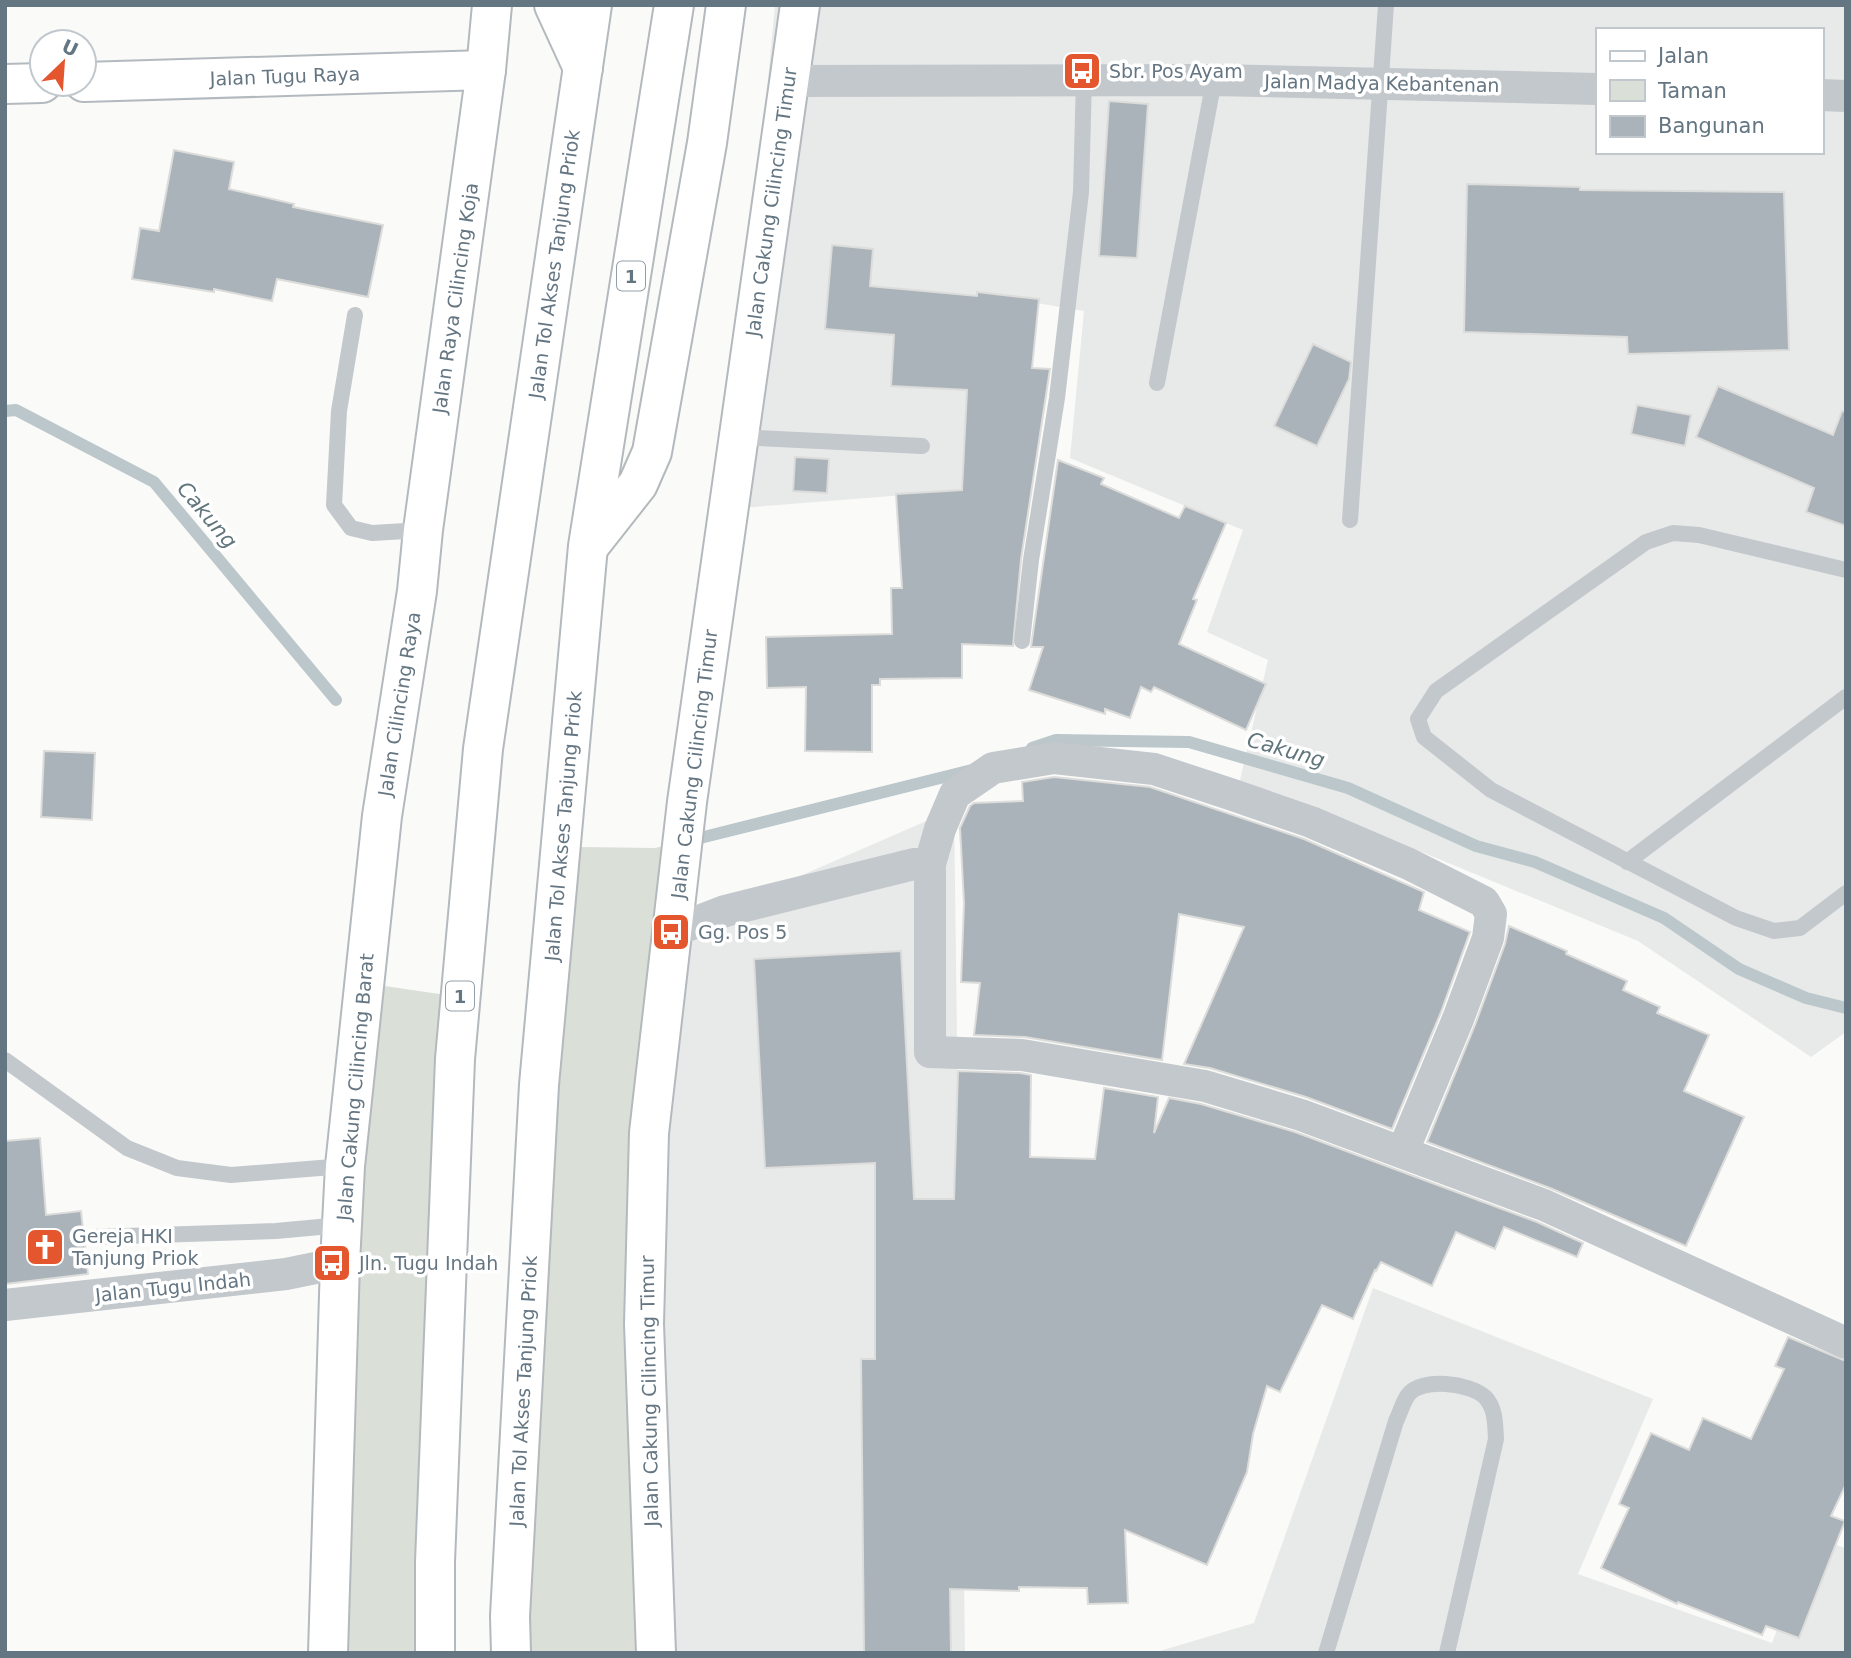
<svg xmlns="http://www.w3.org/2000/svg" width="1851" height="1658" font-family="'DejaVu Sans',sans-serif">
	<rect width="100%" height="100%" fill="#fafaf8"/>
	<g fill="#e8e9e9" fill-rule="evenodd">
		<path d="M775,5H1846V1032L1811,1057L1638,941L1327,813L1237,793L1268,660L1207,632L1243,530L1070,458L1084,311L977,293L967,490L728,509ZM1597,30H1821V152H1597Z"/>
		<path d="M954,809L965,1653H654L671,932Z"/>
		<path d="M1373,1288L1653,1399L1578,1574L1772,1643L1812,1538L1846,1548V1653H1153L1254,1623Z"/>
	</g>
	<g fill="#dadfd7">
		<path d="M562,833L581,847L655,848L680,842L671,932L656,1653H512Z"/>
		<path d="M364,983L460,997L435,1653H328Z"/>
	</g>
	<g fill="none" stroke-linecap="round" stroke-linejoin="round">
		<g stroke="#bbc7cb" stroke-width="12">
			<path d="M5,411L16,410L154,482L336,700"/>
			<path d="M1032,748L1056,740L1189,742L1348,788L1476,846L1535,862L1664,918L1739,969L1806,998L1846,1008"/>
			<path d="M688,841L972,770"/>
		</g>
	</g>
	<g fill="#aab3b9" stroke="#dcdcda" stroke-width="2">
		<path d="M1109,101L1148,104L1137,258L1099,256Z"/>
		<path d="M174,150L234,162L229,189L294,204L293,207L383,225L368,297L277,279L272,301L214,289V292L132,279L140,228L159,231Z"/>
		<path d="M1467,184L1580,187V190L1784,192L1789,350L1628,354L1627,337L1464,332Z"/>
		<path d="M832,245L873,249L870,286L977,296V292L1039,299L1032,368L1050,369L1021,559L1013,646L962,644V678L880,679V685H872V752L805,751L806,687L767,688L766,637L892,634L891,588H902L896,494L962,490L967,390L891,386L894,335L825,329Z"/>
		<path d="M1313,344L1351,362L1349,379L1317,446L1274,426Z"/>
		<path d="M1718,386L1833,435L1842,411L1846,412V526L1806,512L1814,488L1696,437Z"/>
		<path d="M1637,405L1691,415L1685,446L1631,434Z"/>
		<path d="M795,457L829,459L827,493L793,491Z"/>
		<path d="M1058,460L1104,478L1101,484L1179,518L1185,506L1226,523L1193,599L1197,600L1179,644L1266,684L1246,730L1154,687L1151,692L1141,687L1130,718L1105,709V714L1029,690L1043,647H1031Z"/>
		<path d="M44,751L95,753L92,820L41,817Z"/>
		<path d="M1054,777L1150,787L1304,839L1424,892L1419,910L1470,932L1441,1012L1392,1129L1306,1097L1210,1068L1184,1064L1244,927L1179,914L1162,1060L1025,1037L974,1035L980,983L961,982L964,903L960,828L970,806L974,803L1023,801L1022,782Z"/>
		<path d="M1509,926L1567,951L1566,954L1627,981L1623,990L1660,1007L1657,1013L1709,1035L1684,1091L1744,1117L1686,1246L1550,1188L1427,1142L1475,1025L1505,944Z"/>
		<path d="M901,951L914,1199H954L958,1071L1020,1073L1031,1075L1030,1157L1095,1159L1104,1088L1158,1097L1154,1133L1169,1098L1201,1104L1295,1132L1537,1222L1583,1243L1577,1257L1504,1227L1495,1249L1456,1232L1432,1286L1381,1262L1376,1271L1375,1270L1353,1319L1322,1305L1280,1392L1267,1386L1253,1434L1247,1472L1207,1565L1125,1530L1128,1603L1088,1604L1087,1588L1019,1587V1591L950,1589L951,1653H864L861,1359H875V1163L765,1168L754,959Z"/>
		<path d="M40,1138L46,1215L81,1211L88,1274L5,1284V1141Z"/>
		<path d="M1788,1337L1846,1361V1484L1831,1516L1845,1521L1799,1638L1766,1626L1762,1635L1678,1602L1677,1604L1601,1568L1629,1508L1619,1504L1651,1433L1689,1450L1703,1418L1751,1439L1784,1369L1775,1366Z"/>
	</g>
	<g fill="none" stroke-linecap="round" stroke-linejoin="round">
		<defs>
			<g id="secondary">
				<path d="M84,82L486,70"/>
				<path d="M5,84L42,83"/>
			</g>
			<g id="trunk">
				<path d="M328,1653L340,1263L345,1166L382,816L417,591L423,530L486,70L492,5"/>
				<path d="M656,1653L644,1324L649,1133L687,802L800,5"/>
			</g>
			<g id="motorway">
				<path d="M554,5L583,68"/>
				<path d="M590,545L638,484L652,452L707,143L726,5"/>
				<path d="M435,1653V1562L455,1059L483,749L592,5"/>
				<path d="M511,1653L510,1616L539,1085L588,546L674,5"/>
			</g>
		</defs>
		<use href="#secondary" stroke="#b3babf" stroke-width="42"/>
		<use href="#trunk" stroke="#b4b9bd" stroke-width="42"/>
		<use href="#motorway" stroke="#b4b9bd" stroke-width="42"/>
		<g stroke="#c3c8cc" stroke-width="16">
			<path d="M355,315L339,411L334,505L351,528L372,533L423,530"/>
			<path d="M1157,383L1214,80"/>
			<path d="M738,437L922,446"/>
			<path d="M1350,520L1386,5"/>
			<path d="M1846,570L1699,535L1673,533L1646,542L1436,691L1418,719L1424,737L1491,790L1736,918L1774,931L1800,928L1846,893"/>
			<path d="M1022,641L1031,560L1057,398L1081,192L1084,79"/>
			<path d="M1627,862L1846,697"/>
			<path d="M5,1060L127,1148L177,1168L231,1175L345,1166"/>
			<path d="M95,1237L276,1231L341,1225"/>
			<path d="M1326,1653L1396,1421C1400,1413 1403,1402 1408,1395C1421,1377 1470,1383 1485,1397C1496,1409 1495,1424 1496,1439L1447,1653"/>
		</g>
		<g stroke="#c3c8cc" stroke-width="32">
			<path d="M788,81L1214,80L1597,89"/>
			<path d="M1821,95L1846,96"/>
			<path d="M930,864V1052L1022,1055L1205,1086L1301,1115L1544,1205L1846,1343"/>
			<path d="M671,932L725,911L914,864H930L940,829L955,794L993,768L1054,758L1154,769L1230,794L1311,822L1409,864L1484,902L1491,914L1488,938L1458,1019L1403,1151"/>
			<path d="M5,1305L286,1274L340,1263"/>
		</g>
		<use href="#secondary" stroke="#fff" stroke-width="38"/>
		<use href="#trunk" stroke="#fff" stroke-width="38"/>
		<use href="#motorway" stroke="#fff" stroke-width="38"/>
	</g>
	<defs>
		<symbol id="bus-square" viewBox="-11 -11 22 22"><rect x="-9" y="-9" width="18" height="18" rx="4" fill="#e4572e" stroke="#fff"/><path d="M-5-6H5V4H4V6H2V4H-2V6H-4V4H-5ZM-3.5-4V0h7V-4ZM-3.5 1.2v1.5H-2V1.2ZM2 1.2v1.5H3.5V1.2Z" fill="#fff"/></symbol>
		<symbol id="church-square" viewBox="-11 -11 22 22"><rect x="-9" y="-9" width="18" height="18" rx="4" fill="#e4572e" stroke="#fff"/><path d="M-1.2-6h2.4v3.5h3.3v2.4h-3.3V6h-2.4V-.1h-3.3v-2.4h3.3Z" fill="#fff"/></symbol>
	</defs>
	<g fill-rule="evenodd">
		<use href="#bus-square" x="1060" y="49" width="44" height="44"/>
		<use href="#bus-square" x="649" y="910" width="44" height="44"/>
		<use href="#church-square" x="23" y="1225" width="44" height="44"/>
		<use href="#bus-square" x="310" y="1241" width="44" height="44"/>
	</g>
	<g text-anchor="middle" dominant-baseline="central" stroke-width="7" stroke-linejoin="round" paint-order="stroke">
		<g fill="#fff" stroke="#939fa8" stroke-width="2">
			<rect x="617" y="261.5" width="28" height="29" rx="5"/>
			<rect x="446" y="981.5" width="28" height="29" rx="5"/>
		</g>
		<g font-size="18" font-weight="bold" fill="#657683">
			<text x="631" y="276">1</text>
			<text x="460" y="996">1</text>
		</g>
		<g font-size="19" fill="#657683" stroke="#fff" text-anchor="start">
			<text x="1109" y="71">Sbr. Pos Ayam</text>
			<text x="698" y="932">Gg. Pos 5</text>
			<text x="72" y="1236">Gereja HKI<tspan x="72" dy="22">Tanjung Priok</tspan></text>
			<text x="359" y="1263">Jln. Tugu Indah</text>
		</g>
		<g font-size="19" fill="#657683" stroke="#fff">
			<text transform="translate(285 76) rotate(-2)">Jalan Tugu Raya</text>
			<text transform="translate(1382 83) rotate(1)">Jalan Madya Kebantenan</text>
			<text transform="translate(771 202) rotate(-82)">Jalan Cakung Cilincing Timur</text>
			<text transform="translate(554 264) rotate(-82)">Jalan Tol Akses Tanjung Priok</text>
			<text transform="translate(455 298) rotate(-82)">Jalan Raya Cilincing Koja</text>
			<text transform="translate(399 704) rotate(-81)">Jalan Cilincing Raya</text>
			<text transform="translate(694 764) rotate(-83)">Jalan Cakung Cilincing Timur</text>
			<text transform="translate(563 826) rotate(-85)">Jalan Tol Akses Tanjung Priok</text>
			<text transform="translate(355 1087) rotate(-85)">Jalan Cakung Cilincing Barat</text>
			<text transform="translate(173 1287) rotate(-6)">Jalan Tugu Indah</text>
			<text transform="translate(523 1391) rotate(-87)">Jalan Tol Akses Tanjung Priok</text>
			<text transform="translate(649 1391) rotate(-91)">Jalan Cakung Cilincing Timur</text>
		</g>
		<g font-size="21" font-style="italic" fill="#60757c" stroke="#fff">
			<text transform="translate(207 515) rotate(50)">Cakung</text>
			<text transform="translate(1286 750) rotate(16)">Cakung</text>
		</g>
	</g>
	<rect width="1851" height="1658" fill="none" stroke="#657683" stroke-width="14"/>
	<rect x="1596" y="28" width="228" height="126" fill="#ffffff" stroke="#c1c8cd" stroke-width="2"/>
	<rect x="1610" y="51" width="35" height="10" fill="#ffffff" stroke="#c1c8cd" stroke-width="2"/>
	<text x="1658" y="63" font-size="21" fill="#657683">Jalan</text>
	<rect x="1610" y="80" width="35" height="21" fill="#dadfd7" stroke="#c1c8cd" stroke-width="2"/>
	<text x="1658" y="98" font-size="21" fill="#657683">Taman</text>
	<rect x="1610" y="116" width="35" height="21" fill="#aab3b9" stroke="#c1c8cd" stroke-width="2"/>
	<text x="1658" y="133" font-size="21" fill="#657683">Bangunan</text>
	<g transform="translate(63 63) rotate(25)"><circle r="33" fill="#ffffff" stroke="#c1c8cd" stroke-width="2"/>
	<path d="M0-5L12 26L0 18L-12 26Z" fill="#e4572e"/>
	<text y="-10" font-size="19" font-weight="bold" text-anchor="middle" fill="#657683">U</text>
	</g>
</svg>
